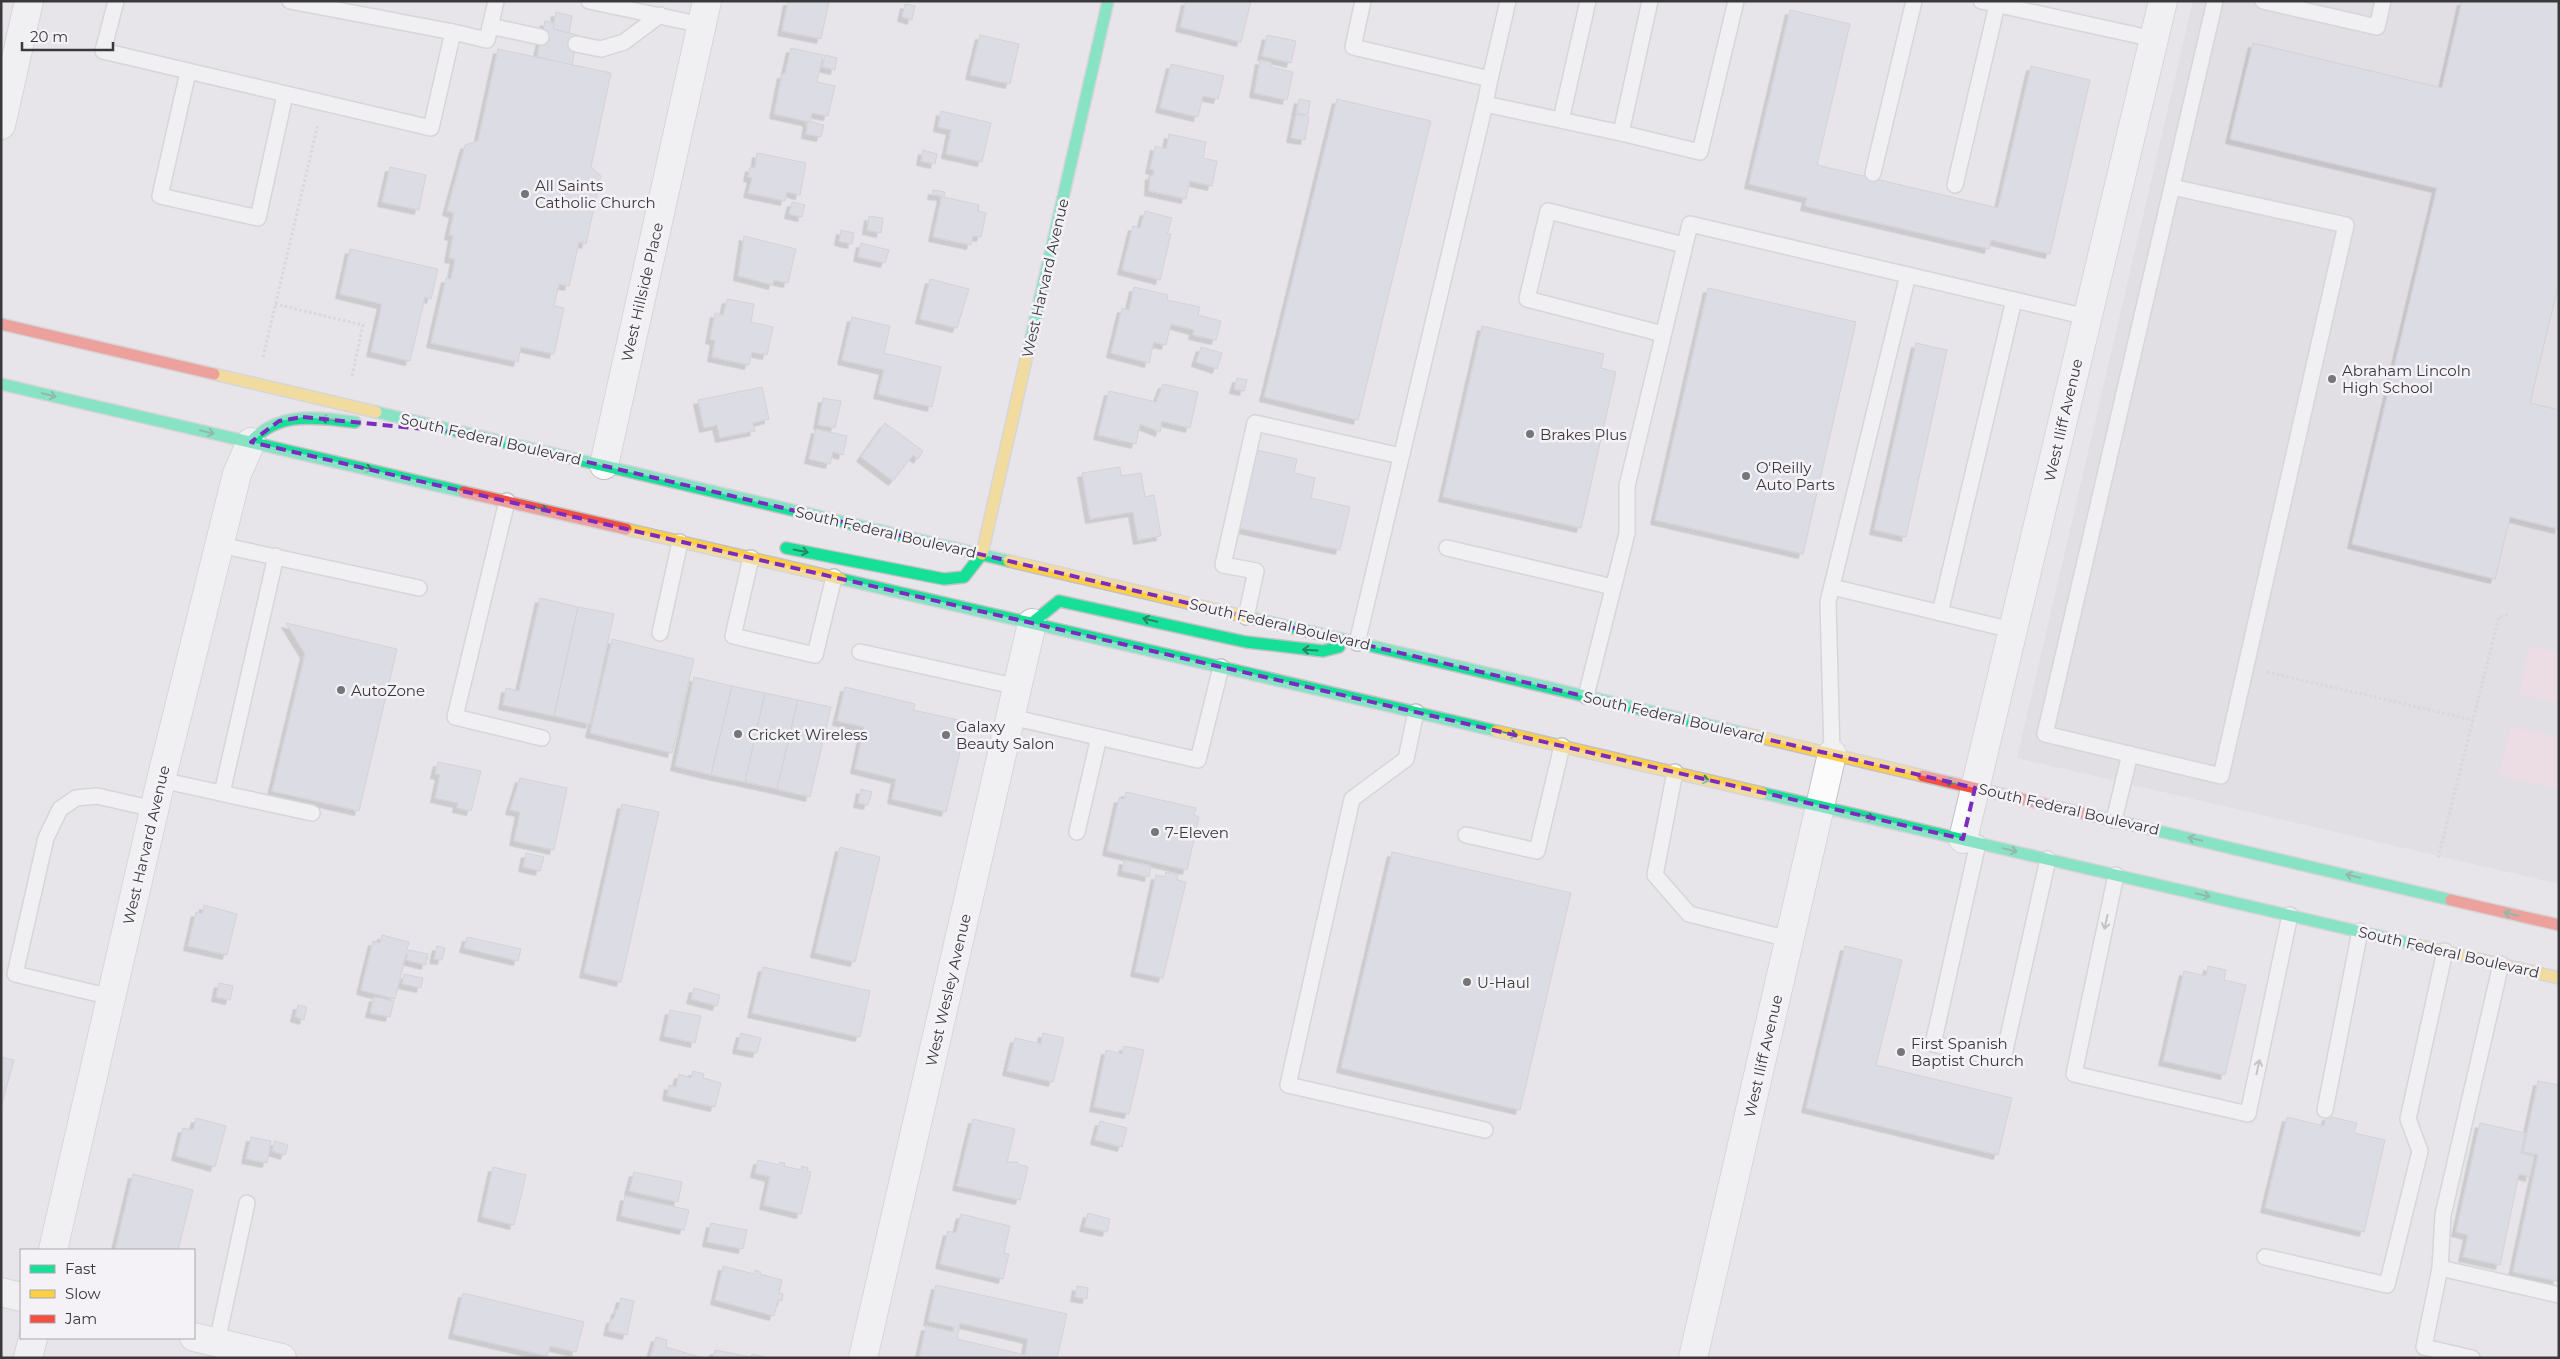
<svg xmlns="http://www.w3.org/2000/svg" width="2560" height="1359" font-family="Montserrat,sans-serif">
	<defs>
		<filter id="shadow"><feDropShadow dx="-4.5" dy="4.5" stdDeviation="0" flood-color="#0004"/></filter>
	</defs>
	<rect width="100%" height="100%" fill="#e7e5e9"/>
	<path fill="#d9d5dd" d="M2193,1H2559V884L2017,758Z"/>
	<g fill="#f1d1dd">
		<path d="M2530,646L2559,652V703L2519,694Z"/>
		<path d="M2511,726L2559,737V790L2498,775Z"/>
	</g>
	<g fill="#cfd0e1" stroke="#bbbabd" fill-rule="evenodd" filter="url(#shadow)">
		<path d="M788,1H829L821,39L782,31Z"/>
		<path d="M1186,1H1251L1241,42L1180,27Z"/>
		<path d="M2462,1H2559V282L2530,403L2559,410V529L2510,517L2495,579L2352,544L2437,188L2230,139L2253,43L2442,88Z"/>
		<path d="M905,4L915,6L912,20L902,17Z"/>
		<path d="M1790,10L1850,24L1817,165L1998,208L2031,66L2090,80L2050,254L1991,240L1989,249L1805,206L1807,198L1749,184Z"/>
		<path d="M556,12L572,16L569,33L553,29Z"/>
		<path d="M545,21L554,23L553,29L578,35L572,65L537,57Z"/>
		<path d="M980,35L1019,44L1010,84L970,75Z"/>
		<path d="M1267,35L1296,41L1291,63L1262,56Z"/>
		<path d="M791,48L823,55L817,82L835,86L828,116L812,113L810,122L774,114L782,74H785Z"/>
		<path d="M498,49L611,73L591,167L601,176L586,244L579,242L569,286L559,284L554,306L564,308L554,354L521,347L518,362L431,343L446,278L451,279L455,259L449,258L453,236L449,235L454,213L447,211L465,145L478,141Z"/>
		<path d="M825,55L837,58L835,70L822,67Z"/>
		<path d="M1260,60L1271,62V67L1293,72L1287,100L1254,93Z"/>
		<path d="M1171,64L1224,76L1218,99L1203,96L1198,117L1160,108Z"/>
		<path d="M1299,99L1310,101L1308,115L1296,113Z"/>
		<path d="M1337,99L1431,121L1358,420L1264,397Z"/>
		<path d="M941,111L991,123L982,162L946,154L951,130L938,127Z"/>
		<path d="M1296,114L1309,117L1305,140L1291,138Z"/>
		<path d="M808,121L824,125L821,137L806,134Z"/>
		<path d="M1169,134L1206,142L1203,158L1217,161L1212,186L1190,181L1186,199L1149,191L1150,175L1153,176L1154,170L1150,169L1155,146L1166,149Z"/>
		<path d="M923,150L937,154L935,164L921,161Z"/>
		<path d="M757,153L806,163L800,195L787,192L785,201L748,193L752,178L748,177L750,167L755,168Z"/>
		<path d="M390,167L426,175L419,210L382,202Z"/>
		<path d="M933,190L945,192L944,197L979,205L978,211L986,213L981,237L973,236L971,245L933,237L942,196L932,195Z"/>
		<path d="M792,202L805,205L802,217L789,214Z"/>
		<path d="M1145,211L1172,218L1167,234H1171L1160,280L1122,270L1133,226L1140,228Z"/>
		<path d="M869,216L883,218L881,233L867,230Z"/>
		<path d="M841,230L854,233L852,244L839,241Z"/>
		<path d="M744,236L796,249L788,283L774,280L773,285L738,276Z"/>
		<path d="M861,243L889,250L885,263L858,257Z"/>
		<path d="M350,249L438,269L431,299L425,297L410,361L371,352L382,304L340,294Z"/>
		<path d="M930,279L969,289L957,328L920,319Z"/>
		<path d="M1134,287L1168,295L1167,300L1200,307L1198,315L1221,321L1216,340L1193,335L1194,330L1171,324L1166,345L1154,342L1149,363L1111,353L1122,308L1129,310Z"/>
		<path d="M1708,288L1856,322L1803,554L1655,520Z"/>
		<path d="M727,299L754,304L751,322L773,327L767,355L752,352L749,365L712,357L715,341L710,339L715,313L723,315Z"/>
		<path d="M852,317L890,326L884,353L941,367L932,407L878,394L884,370L842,360Z"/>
		<path d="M1482,326L1604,354L1601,368L1616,372L1581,528L1443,497Z"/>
		<path d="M1916,343L1947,350L1906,537L1874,530Z"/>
		<path d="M1201,347L1222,353L1217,369L1196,362Z"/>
		<path d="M1237,378L1247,380L1244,391L1234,389Z"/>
		<path d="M1163,384L1198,392L1190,428L1162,421L1160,432L1140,424L1136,444L1098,435L1109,391L1156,402Z"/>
		<path d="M762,387L769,419L753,423L755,431L720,438L717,425L704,428L698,400Z"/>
		<path d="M823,398L841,401L835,428L818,425Z"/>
		<path d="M885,423L923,451L918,459L913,455L893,481L861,457Z"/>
		<path d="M816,429L847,436L843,455L833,452L830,464L809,459Z"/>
		<path d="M1252,449L1297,459L1294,473L1315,478L1311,498L1350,507L1340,550L1234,527Z"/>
		<path d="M1120,467L1121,476L1141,473L1145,497L1154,495L1161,536L1138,540L1133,512L1090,519L1082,473Z"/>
		<path d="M540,598L578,607L554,716L503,705L506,688L519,691Z"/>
		<path d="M578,607L614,614L590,724L554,716Z"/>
		<path d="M286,623L397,649L359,811L272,791L305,654Z"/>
		<path d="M612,639L694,659L672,753L590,733Z"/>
		<path d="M694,677L732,686L711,775L675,766Z"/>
		<path d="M732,686L765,693L745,782L711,775Z"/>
		<path d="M845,687L915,704L913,710L967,722L946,812L892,799L896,779L855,769L864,727L837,721Z"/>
		<path d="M765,693L798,700L777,789L745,782Z"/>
		<path d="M798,700L831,707L810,797L777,789Z"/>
		<path d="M438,762L481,771L471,811L457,808L458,803L435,798L440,775L435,774Z"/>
		<path d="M520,778L567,788L554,850L514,841L520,812L510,810Z"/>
		<path d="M861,789L872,792L868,805L858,803Z"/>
		<path d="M1126,792L1196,808L1194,815L1199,817L1187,870L1107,851L1119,798L1124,799Z"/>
		<path d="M622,804L659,812L621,982L584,973Z"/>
		<path d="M840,847L880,857L855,962L815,953Z"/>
		<path d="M1392,852L1571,893L1520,1110L1341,1068Z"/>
		<path d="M526,853L544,857L540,871L523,867Z"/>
		<path d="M1124,860L1151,866L1149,877L1122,871Z"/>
		<path d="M1166,872L1178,874L1177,880L1186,882L1163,978L1135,972L1156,875L1165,877Z"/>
		<path d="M204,905L237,914L227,955L188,946L196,912L202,914Z"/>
		<path d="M382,935L409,942L395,999L361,990L373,941L380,943Z"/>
		<path d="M467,937L521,949L518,961L464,948Z"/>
		<path d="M437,946L445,948L442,960L434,959Z"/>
		<path d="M1845,946L1902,960L1876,1065L2012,1098L1998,1155L1806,1108Z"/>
		<path d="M409,950L428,954L426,965L406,960Z"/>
		<path d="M2208,966L2226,970L2224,980L2246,985L2225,1075L2163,1061L2184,971L2206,976Z"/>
		<path d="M763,967L870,991L860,1037L752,1013Z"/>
		<path d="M404,974L423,978L421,988L402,984Z"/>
		<path d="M219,983L233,986L230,1000L216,997Z"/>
		<path d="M694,988L720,995L717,1006L691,999Z"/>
		<path d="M374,997L394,1001L390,1017L370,1013Z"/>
		<path d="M298,1005L307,1007L304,1020L295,1017Z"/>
		<path d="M670,1010L701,1016L695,1043L664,1036Z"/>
		<path d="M741,1033L761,1038L757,1053L737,1049Z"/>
		<path d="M1043,1033L1064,1038L1053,1082L1007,1071L1015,1038L1041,1044Z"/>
		<path d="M1124,1046L1144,1050L1129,1114L1094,1107L1106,1050L1122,1054Z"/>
		<path d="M1,1057L14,1060L1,1107Z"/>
		<path d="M693,1071L704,1074L703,1078L721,1083L715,1107L667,1096L669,1085L676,1087L679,1074L691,1078Z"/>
		<path d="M2538,1081L2559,1085V1271L2557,1281L2513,1272L2538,1155L2523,1152Z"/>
		<path d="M2327,1116L2357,1123L2354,1133L2385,1140L2364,1232L2265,1208L2287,1117L2324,1126Z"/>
		<path d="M196,1118L226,1126L215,1167L176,1156L183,1128L193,1130Z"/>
		<path d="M973,1119L1015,1129L1007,1162H1018V1164L1028,1167L1020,1200L957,1186Z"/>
		<path d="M1100,1121L1127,1128L1122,1147L1095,1140Z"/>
		<path d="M2480,1123L2525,1133L2521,1153L2534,1156L2530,1177L2519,1174L2500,1265L2463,1257L2468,1235L2456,1232Z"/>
		<path d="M251,1137L271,1141L267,1163L246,1159Z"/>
		<path d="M275,1141L288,1145L285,1155L272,1151Z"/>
		<path d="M758,1160L779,1165L780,1162L785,1163L784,1166L801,1170L802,1166L808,1168L807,1171L811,1172L801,1214L764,1205L770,1177L755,1173Z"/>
		<path d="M493,1167L526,1175L514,1225L482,1217Z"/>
		<path d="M634,1172L682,1182L678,1202L629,1191Z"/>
		<path d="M133,1174L193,1190L178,1250H115Z"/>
		<path d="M625,1196L689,1210L684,1230L621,1216Z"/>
		<path d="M1088,1213L1110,1219L1107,1232L1084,1227Z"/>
		<path d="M961,1214L1010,1226L1004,1253L1009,1254L1003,1279L940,1264L948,1231L956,1233Z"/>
		<path d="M711,1223L747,1230L743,1249L707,1242Z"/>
		<path d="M723,1266L754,1274L755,1270L761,1272L760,1274L782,1280L779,1293L783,1294L782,1301L778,1300L774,1316L715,1300Z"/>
		<path d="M936,1285L1067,1314L1057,1358H919L926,1326L953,1332L954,1327L928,1321ZM960,1323L1028,1339L1025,1355L957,1339Z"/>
		<path d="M1077,1286L1088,1288L1087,1299L1075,1297Z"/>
		<path d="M463,1293L584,1322L576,1352L550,1346L547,1356L453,1334Z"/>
		<path d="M621,1298L634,1301L627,1335L608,1331L611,1319H614L616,1310H618Z"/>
		<path d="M656,1337L667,1340L666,1347L703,1358H650Z"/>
		<path d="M715,1350L751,1357L752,1354L765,1357V1358H713Z"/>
	</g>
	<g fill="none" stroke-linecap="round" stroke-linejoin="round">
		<defs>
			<g id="lane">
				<path d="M116,1L103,51L431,128L453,32L487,40L496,1"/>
				<path d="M290,1L453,32"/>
				<path d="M589,1L702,25"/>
				<path d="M1363,1L1353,47L1490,79L1508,1"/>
				<path d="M1650,1L1621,133L1700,152L1736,1"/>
				<path d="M1981,1L2154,39"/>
				<path d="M2263,1L2377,27L2383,1"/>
				<path d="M490,26L541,37"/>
				<path d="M576,44L601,49L624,42L660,15"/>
				<path d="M188,72L160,196L258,218L285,95"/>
				<path d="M1490,79L1485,104L1621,133"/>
				<path d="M1561,120L1588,1"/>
				<path d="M1873,173L1914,1"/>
				<path d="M1955,185L1997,5"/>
				<path d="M2172,187L2346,225L2221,776L2045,734L2215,1"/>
				<path d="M1663,334L1527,299L1548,211L1684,245"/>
				<path d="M507,501L455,717L542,738"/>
				<path d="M220,545L419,588"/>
				<path d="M1447,548L1613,587"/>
				<path d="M751,558L733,636L815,655L834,577"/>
				<path d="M1832,587L2012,630"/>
				<path d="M1940,613L2014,300"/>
				<path d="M1246,617L1256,571L1223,565L1255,423L1401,456"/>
				<path d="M660,633L680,542"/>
				<path d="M1357,643L1485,104"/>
				<path d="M860,652L1018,687"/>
				<path d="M1586,696L1627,533V486L1690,224L2087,317"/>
				<path d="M1416,712L1406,759L1352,799L1288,1085L1485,1130"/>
				<path d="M1011,717L1198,760L1221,667"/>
				<path d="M1832,754L1828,602L1908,275"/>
				<path d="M1675,772L1655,875L1689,914L1789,939"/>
				<path d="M161,780L312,813"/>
				<path d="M222,793L276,556"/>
				<path d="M2114,820L2130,754"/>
				<path d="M1077,832L1099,737"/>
				<path d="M1466,835L1537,851L1562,746"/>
				<path d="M1978,843L1933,1044L2003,1059L2048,859"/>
				<path d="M2116,875L2074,1074L2248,1114L2290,915"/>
				<path d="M2501,964L2443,1215L2440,1268L2559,1295"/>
				<path d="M111,997L15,974L46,838L60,809L76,798L97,796L154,809"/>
				<path d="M2325,1110L2360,931"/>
				<path d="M2265,1257L2387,1285L2420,1151L2408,1119L2445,951"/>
				<path d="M2440,1268L2424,1347L2472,1358"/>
				<path d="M217,1342L247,1203"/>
			</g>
			<g id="street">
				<path d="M1,125L29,1"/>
				<path d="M604,465L707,1"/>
				<path d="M1963,839L2163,1"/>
				<path d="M53,1250L161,780L237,474L251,442"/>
				<path d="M1,1292L21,1297"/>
				<path d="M194,1337L282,1358"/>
				<path d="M28,1358L33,1338"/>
				<path d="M863,1358L1032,623"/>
				<path d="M1693,1358L1832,754"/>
			</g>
			<g id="fast">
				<path d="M1027,355L1108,1"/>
				<path d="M1,384L464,492"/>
				<path d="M376,412L1009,561"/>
				<path d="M251,442C279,410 316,418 355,422"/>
				<path d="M786,548L944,579L964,577L982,554"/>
				<path d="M841,579L1496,731"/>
				<path d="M1252,618L1743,733"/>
				<path d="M1032,623L1059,601L1246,642L1323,651L1339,647"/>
				<path d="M1762,793L2417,945"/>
				<path d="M2082,813L2451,900"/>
			</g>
			<g id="slow">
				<path d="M214,374L376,412"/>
				<path d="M626,529L841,579"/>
				<path d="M982,554L1027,355"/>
				<path d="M1009,561L1252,618"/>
				<path d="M1496,731L1762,793"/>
				<path d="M1743,733L1923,776"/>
				<path d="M2417,945L2559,978"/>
			</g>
			<g id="jam">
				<path d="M1,324L214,374"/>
				<path d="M464,492L626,529"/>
				<path d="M1923,776L2082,813"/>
				<path d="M2451,900L2559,925"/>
			</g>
		</defs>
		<use href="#lane" stroke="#c2c1c3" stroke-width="18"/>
		<use href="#street" stroke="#c2c1c3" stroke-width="30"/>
		<use href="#fast" stroke="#c2c1c3" stroke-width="14"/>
		<use href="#slow" stroke="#c2c1c3" stroke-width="14"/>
		<use href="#jam" stroke="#c2c1c3" stroke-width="14"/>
		<g stroke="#c7c6c8" stroke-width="3" stroke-dasharray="2.5 2.5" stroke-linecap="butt">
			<path d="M275,304L363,325L352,376"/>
			<path d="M263,357L318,124"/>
			<path d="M2267,672L2473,720"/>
			<path d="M2438,858L2499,617L2508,615"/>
		</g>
		<use href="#lane" stroke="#fbfbfc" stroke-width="15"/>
		<use href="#street" stroke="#fbfbfc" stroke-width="28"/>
		<use href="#fast" stroke="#16e098" stroke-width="11"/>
		<use href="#slow" stroke="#ffcf43" stroke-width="11"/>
		<use href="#jam" stroke="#f24e42" stroke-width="11"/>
	</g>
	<defs><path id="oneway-shaft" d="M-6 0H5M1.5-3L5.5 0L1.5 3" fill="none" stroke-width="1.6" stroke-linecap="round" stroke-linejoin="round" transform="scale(1.25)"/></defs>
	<g stroke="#298465">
		<use href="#oneway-shaft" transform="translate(49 395) rotate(13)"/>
		<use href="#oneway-shaft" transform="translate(328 419) rotate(-174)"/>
		<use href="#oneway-shaft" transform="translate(207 432) rotate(13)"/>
		<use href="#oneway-shaft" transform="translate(365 468) rotate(13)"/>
		<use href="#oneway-shaft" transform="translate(541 509) rotate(13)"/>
		<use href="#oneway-shaft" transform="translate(801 551) rotate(11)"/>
		<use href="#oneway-shaft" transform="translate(1150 620) rotate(-167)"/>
		<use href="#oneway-shaft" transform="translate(1310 650) rotate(-177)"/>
		<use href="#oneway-shaft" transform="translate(1510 734) rotate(13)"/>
		<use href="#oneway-shaft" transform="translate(1702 779) rotate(13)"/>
		<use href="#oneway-shaft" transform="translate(1952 782) rotate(-167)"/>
		<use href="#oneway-shaft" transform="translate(1867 817) rotate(13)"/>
		<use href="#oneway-shaft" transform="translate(2195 839) rotate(-167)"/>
		<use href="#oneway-shaft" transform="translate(2010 850) rotate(13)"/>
		<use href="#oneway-shaft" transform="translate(2353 876) rotate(-167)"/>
		<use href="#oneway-shaft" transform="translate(2203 895) rotate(13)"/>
		<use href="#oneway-shaft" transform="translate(2511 914) rotate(-167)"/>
	</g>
	<g stroke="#9a9a9c">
		<use href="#oneway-shaft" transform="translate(2106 922) rotate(102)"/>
		<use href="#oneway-shaft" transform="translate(2258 1067) rotate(-78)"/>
	</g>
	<path d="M0 0H2560V1359H0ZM303,417L464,433L1975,788L1963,839L251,442L279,421Z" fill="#e7e5e9" fill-opacity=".55" fill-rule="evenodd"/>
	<path fill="none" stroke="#7b2cbf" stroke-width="4" stroke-dasharray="10 6" stroke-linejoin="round" d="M303,417L464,433L1975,788L1963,839L251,442L279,421Z"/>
	<g fill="#767578" stroke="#f4f2f7" stroke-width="2">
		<circle cx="525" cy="194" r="5"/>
		<circle cx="2332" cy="379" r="5"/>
		<circle cx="1530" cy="434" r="5"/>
		<circle cx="1746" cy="476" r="5"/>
		<circle cx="341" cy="690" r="5"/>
		<circle cx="738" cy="734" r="5"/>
		<circle cx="946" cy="735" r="5"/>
		<circle cx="1155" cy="832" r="5"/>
		<circle cx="1467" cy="982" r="5"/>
		<circle cx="1901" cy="1052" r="5"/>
	</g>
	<g text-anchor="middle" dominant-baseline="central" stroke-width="5" stroke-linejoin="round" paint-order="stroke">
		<g font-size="15" fill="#39393b" stroke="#f4f2f7" text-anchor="start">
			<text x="535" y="185">All Saints<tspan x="535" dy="17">Catholic Church</tspan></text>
			<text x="2342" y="370">Abraham Lincoln<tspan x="2342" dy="17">High School</tspan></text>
			<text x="1540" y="434">Brakes Plus</text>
			<text x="1756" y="467">O'Reilly<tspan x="1756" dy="17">Auto Parts</tspan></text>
			<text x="351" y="690">AutoZone</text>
			<text x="956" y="726">Galaxy<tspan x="956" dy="17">Beauty Salon</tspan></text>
			<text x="748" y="734">Cricket Wireless</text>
			<text x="1165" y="832">7-Eleven</text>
			<text x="1477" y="982">U-Haul</text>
			<text x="1911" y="1043">First Spanish<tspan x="1911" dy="17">Baptist Church</tspan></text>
		</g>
		<g font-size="15" fill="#39393b" stroke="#f4f2f7">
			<text transform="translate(1045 278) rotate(-77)">West Harvard Avenue</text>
			<text transform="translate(642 292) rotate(-77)">West Hillside Place</text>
			<text transform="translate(2063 420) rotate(-77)">West Iliff Avenue</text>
			<text transform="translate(491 439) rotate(13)">South Federal Boulevard</text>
			<text transform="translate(886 532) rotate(13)">South Federal Boulevard</text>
			<text transform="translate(1280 624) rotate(13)">South Federal Boulevard</text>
			<text transform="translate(1674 717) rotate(13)">South Federal Boulevard</text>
			<text transform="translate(2069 809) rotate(13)">South Federal Boulevard</text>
			<text transform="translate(146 845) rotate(-77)">West Harvard Avenue</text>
			<text transform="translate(2449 952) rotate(13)">South Federal Boulevard</text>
			<text transform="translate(948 990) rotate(-77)">West Wesley Avenue</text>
			<text transform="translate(1763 1056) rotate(-77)">West Iliff Avenue</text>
		</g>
	</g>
	<rect width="2560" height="1359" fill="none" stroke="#39393b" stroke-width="5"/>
	<rect x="20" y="1249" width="175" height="90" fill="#f4f2f7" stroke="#a9a8ac"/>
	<rect x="30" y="1265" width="25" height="8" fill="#16e098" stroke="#a9a8ac"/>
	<text x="65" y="1274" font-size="15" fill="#39393b">Fast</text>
	<rect x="30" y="1290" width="25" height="8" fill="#ffcf43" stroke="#a9a8ac"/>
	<text x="65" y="1299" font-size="15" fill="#39393b">Slow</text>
	<rect x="30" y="1315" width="25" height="8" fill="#f24e42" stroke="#a9a8ac"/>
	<text x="65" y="1324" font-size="15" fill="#39393b">Jam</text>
	<path d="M22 42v8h91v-8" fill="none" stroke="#39393b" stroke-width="2.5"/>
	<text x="30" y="42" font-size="15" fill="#39393b" stroke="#f4f2f7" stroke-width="4" paint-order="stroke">20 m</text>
</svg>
